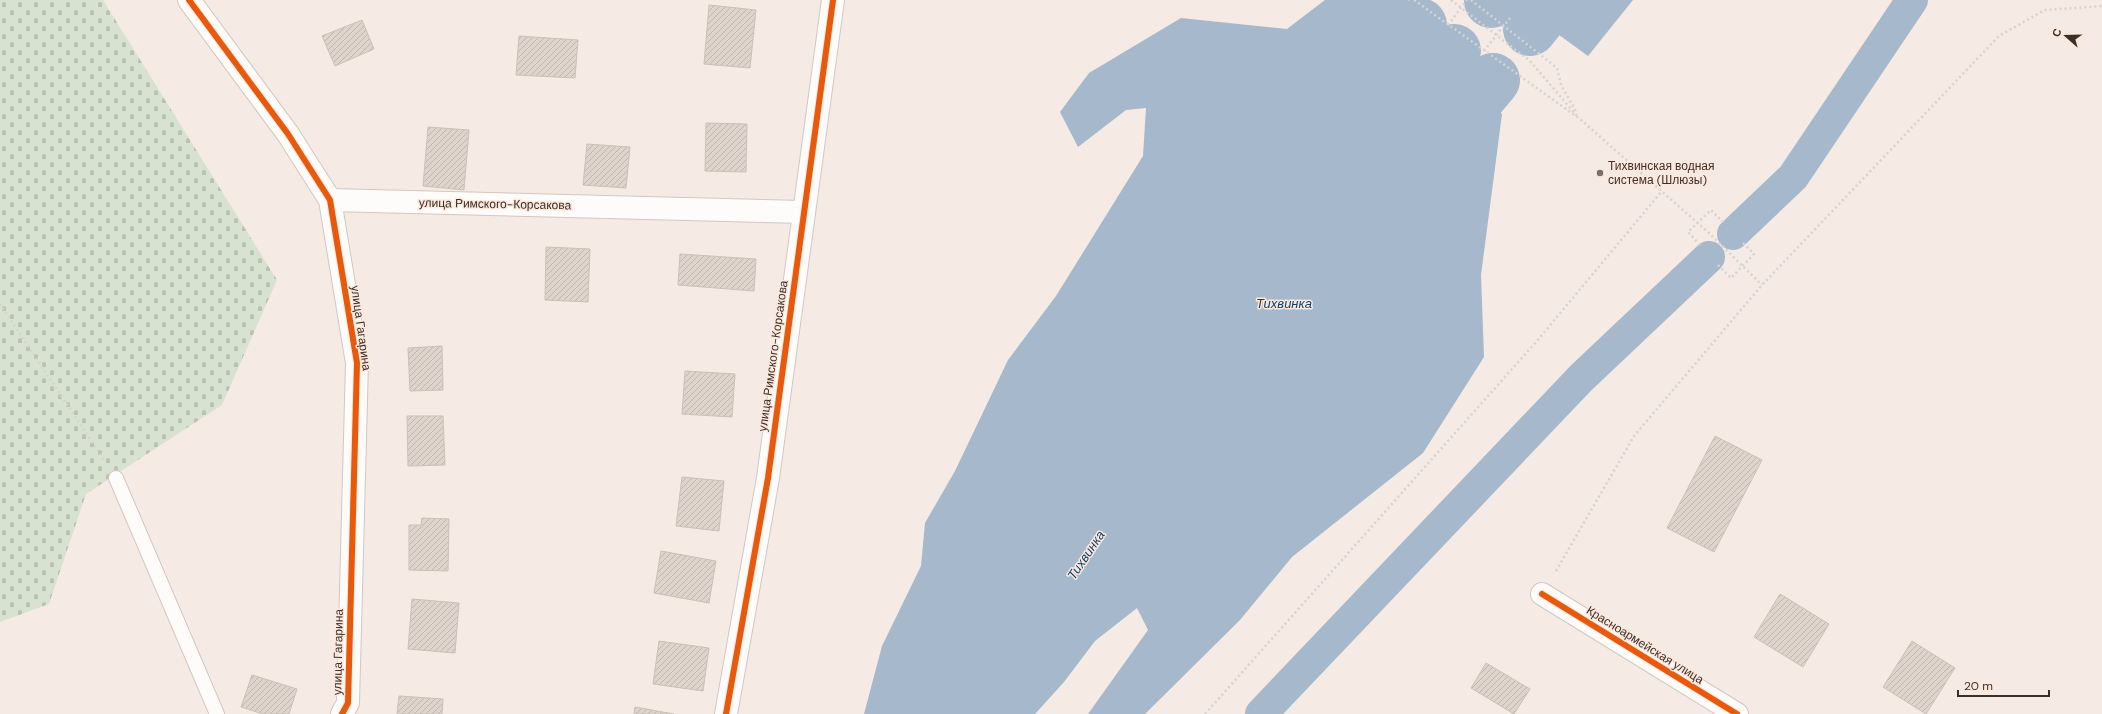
<svg xmlns="http://www.w3.org/2000/svg" width="2102" height="714" font-family="'DM Sans',sans-serif">
	<defs>
		<pattern id="cemetery-stones" width="16" height="16" patternUnits="userSpaceOnUse"><rect width="16" height="16" fill="#d7e3d0"/><path d="M2 7V4a2 2 0 0 1 4 0v3zM10 15v-3a2 2 0 0 1 4 0v3z" fill="#b9c3b3"/></pattern>
		<pattern id="building-hatch" width="6" height="6" patternUnits="userSpaceOnUse"><rect width="6" height="6" fill="#dfd4cb"/><path d="M-1 1l2-2M0 6l6-6M5 7l2-2" fill="none" stroke="#c0b6ae"/></pattern>
	</defs>
	<rect width="100%" height="100%" fill="#f5eae4"/>
	<path fill="url(#cemetery-stones)" d="M0,0H103L277,280L222,405L86,494L49,604L0,622Z"/>
	<g fill="#a5b8cc">
		<path d="M1325,0H1359L1502,114L1481,275L1484,357L1423,453L1292,557L1240,620L1145,714H1088L1148,630L1137,608L1095,641L1064,682L1035,714H864L882,646L921,566L925,523L955,471L1008,360L1056,296L1143,156L1146,108L1126,110L1078,147L1060,112L1089,73L1181,18L1287,29Z"/>
		<path d="M1511,0H1633L1588,56Z"/>
	</g>
	<g fill="none" stroke-linecap="round" stroke-linejoin="round">
		<g stroke="#a5b8cc" stroke-width="32">
			<path d="M1733,234L1793,177L1912,0"/>
			<path d="M1261,714L1581,378L1709,257"/>
		</g>
		<g stroke="#a5b8cc" stroke-width="54">
			<path d="M1491,1L1492,0"/>
			<path d="M1530,29L1553,0"/>
			<path d="M1340,73L1339,52L1381,0"/>
			<path d="M1369,101L1374,79L1420,25"/>
			<path d="M1398,127L1454,51"/>
			<path d="M1427,148L1445,137L1493,80"/>
		</g>
	</g>
	<g fill="url(#building-hatch)" stroke="#cac1b9">
		<path d="M709,5L756,10L750,68L704,64Z"/>
		<path d="M362,20L374,49L335,66L322,36Z"/>
		<path d="M519,36L578,40L575,78L516,75Z"/>
		<path d="M706,123L747,124L746,172L705,171Z"/>
		<path d="M428,127L469,130L464,190L423,186Z"/>
		<path d="M587,144L630,147L626,188L583,185Z"/>
		<path d="M546,247L590,249L588,302L545,300Z"/>
		<path d="M680,254L756,259L754,291L678,285Z"/>
		<path d="M442,346L443,390L410,391L408,348Z"/>
		<path d="M685,371L735,374L732,417L682,414Z"/>
		<path d="M407,416H443L445,465L408,466Z"/>
		<path d="M1715,436L1762,460L1714,552L1667,528Z"/>
		<path d="M682,477L724,481L719,531L676,526Z"/>
		<path d="M422,518L449,519L448,571L409,570V525H421Z"/>
		<path d="M661,551L716,561L709,603L654,593Z"/>
		<path d="M1780,594L1829,624L1803,667L1754,637Z"/>
		<path d="M412,599L459,603L455,653L408,649Z"/>
		<path d="M659,641L709,648L703,691L653,684Z"/>
		<path d="M1912,641L1955,668L1926,714L1883,687Z"/>
		<path d="M1486,663L1530,689L1514,714L1471,688Z"/>
		<path d="M252,675L297,689L289,714H263L241,707Z"/>
		<path d="M399,696L443,699L442,714H397Z"/>
		<path d="M635,707L674,714H634Z"/>
	</g>
	<g fill="none" stroke-linecap="round" stroke-linejoin="round">
		<defs>
			<path id="service" d="M116,478L217,714"/>
			<g id="minor">
				<path d="M330,200L804,212"/>
				<path d="M1542,594L1737,714"/>
				<path d="M726,714L768,478L833,0"/>
			</g>
			<path id="tertiary" d="M189,0L288,134L330,200L357,363L348,703L342,714"/>
		</defs>
		<use href="#service" stroke="#d2c7c1" stroke-width="16"/>
		<use href="#minor" stroke="#d2c7c1" stroke-width="24"/>
		<use href="#tertiary" stroke="#d2c7c1" stroke-width="24"/>
		<g stroke="#d6d3d0" stroke-width="2.5" stroke-dasharray="2 3" stroke-linecap="butt">
			<path d="M1414,0L1580,119L1709,233L1762,285"/>
			<path d="M1451,0L1530,61L1577,116"/>
			<path d="M1471,0L1557,68L1561,85L1577,113"/>
			<path d="M1448,25L1467,0"/>
			<path d="M1484,51L1510,18"/>
			<path d="M1700,245L1688,232L1711,210L1724,223"/>
			<path d="M1718,265L1731,278L1754,254L1742,242"/>
			<path d="M0,304L104,460"/>
			<path d="M1556,571L1634,436L1762,285L1999,36L2045,10L2102,6"/>
			<path d="M1205,714L1537,341L1662,191"/>
		</g>
		<use href="#service" stroke="#fefcfb" stroke-width="14"/>
		<use href="#minor" stroke="#fefcfb" stroke-width="22"/>
		<use href="#tertiary" stroke="#fefcfb" stroke-width="22"/>
		<defs>
			<g id="cycleway">
				<path d="M189,0L288,134L330,200L357,363L348,703L342,714"/>
				<path d="M1542,594L1737,714"/>
				<path d="M726,714L768,478L833,0"/>
			</g>
		</defs>
		<use href="#cycleway" stroke="#fce8dd" stroke-width="8"/>
		<use href="#cycleway" stroke="#e8590c" stroke-width="6"/>
	</g>
	<circle fill="#7d706a" stroke="#fce8dd" stroke-width="1.5" cx="1600" cy="173" r="4"/>
	<g text-anchor="middle" dominant-baseline="central" stroke-width="3" stroke-linejoin="round" paint-order="stroke">
		<g font-size="12" fill="#3c2f28" stroke="#fce8dd" text-anchor="start">
			<text x="1608" y="166">Тихвинская водная<tspan x="1608" dy="14">система (Шлюзы)</tspan></text>
		</g>
		<g font-size="12" fill="#3c2f28" stroke="#fce8dd">
			<text transform="translate(495 204) rotate(1)">улица Римского-Корсакова</text>
			<text transform="translate(361 328) rotate(82)">улица Гагарина</text>
			<text transform="translate(773 356) rotate(-82)">улица Римского-Корсакова</text>
			<text transform="translate(1645 645) rotate(32)">Красноармейская улица</text>
			<text transform="translate(338 652) rotate(-89)">улица Гагарина</text>
		</g>
		<g font-size="13" font-style="italic" fill="#0f4069" stroke="#fce8dd">
			<text x="1284" y="303">Тихвинка</text>
			<text transform="translate(1086 555) rotate(-56)">Тихвинка</text>
		</g>
	</g>
	<g transform="translate(2066 36) rotate(290)" stroke="#fce8dd" stroke-width="3" paint-order="stroke">
	<path d="M0-3L7 15L0 10L-7 15Z" fill="#3c2f28"/>
	<text y="-6" font-size="11" font-weight="bold" text-anchor="middle" fill="#3c2f28">С</text>
	</g>
	<path d="M1958 690v6h91v-6" fill="none" stroke="#3c2f28" stroke-width="2"/>
	<text x="1964" y="690" font-size="12" fill="#3c2f28" stroke="#fce8dd" stroke-width="3" paint-order="stroke">20 m</text>
</svg>
